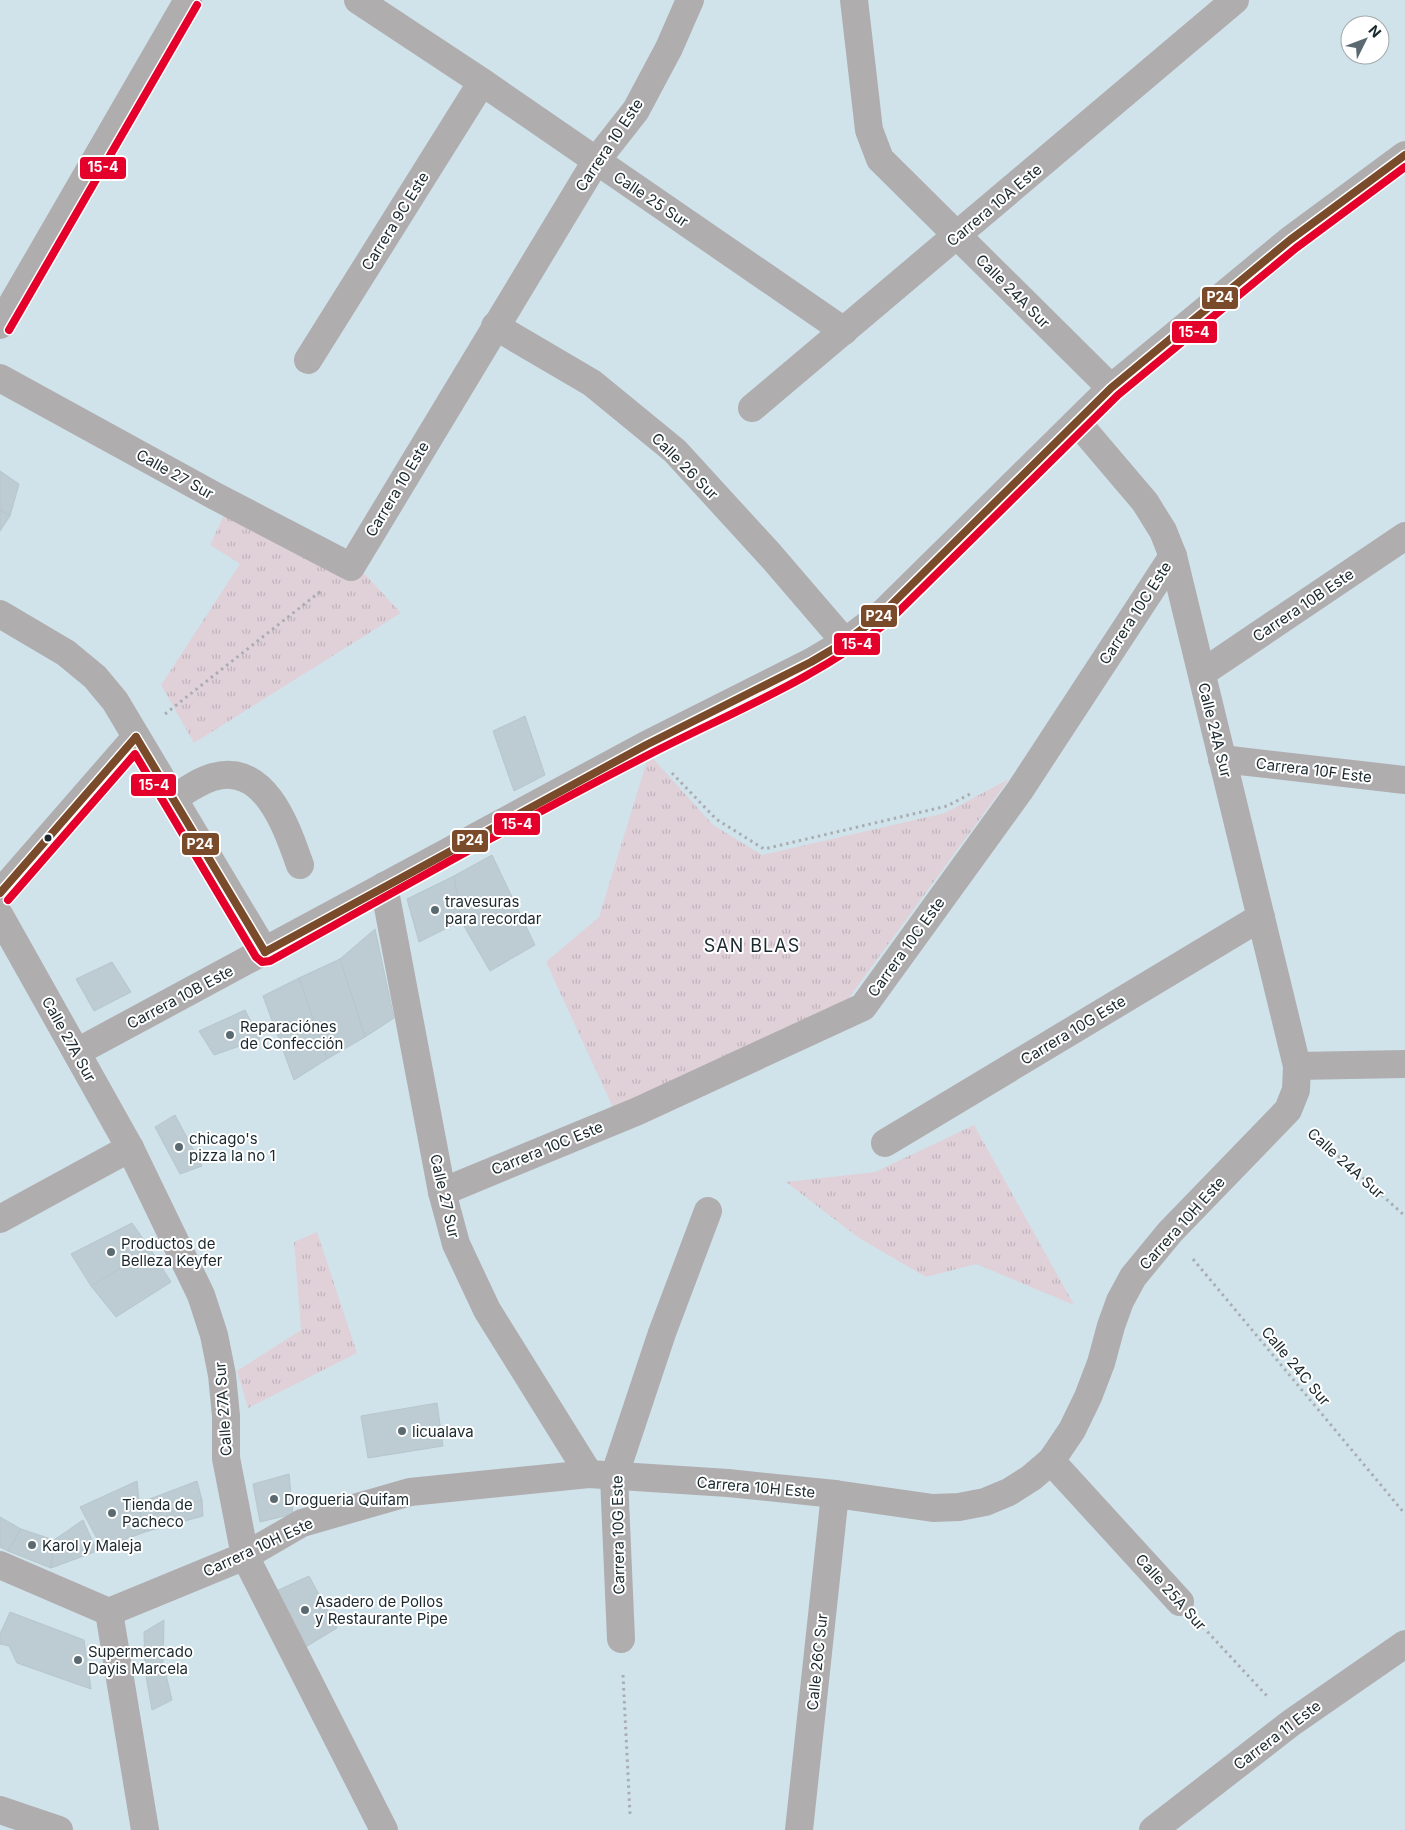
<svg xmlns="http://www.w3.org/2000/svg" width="1405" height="1830" font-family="Inter,sans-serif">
	<defs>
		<pattern id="grass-tufts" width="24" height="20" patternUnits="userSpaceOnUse" patternTransform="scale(1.25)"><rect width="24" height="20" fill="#e0d1d9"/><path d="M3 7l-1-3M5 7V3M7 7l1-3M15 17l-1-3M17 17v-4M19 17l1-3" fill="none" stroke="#c0b3bb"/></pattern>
	</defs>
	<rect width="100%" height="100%" fill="#d0e3eb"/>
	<g fill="url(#grass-tufts)">
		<path d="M228,506L361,570L401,613L194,743L161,685L240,564L210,545Z"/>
		<path d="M649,754L713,825L762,855L945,813L1009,779L840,1010L616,1114L546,962L599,917Z"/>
		<path d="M974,1125L1074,1305L976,1264L926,1277L859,1238L786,1182L875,1172Z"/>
		<path d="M317,1232L357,1353L248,1408L237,1371L301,1330L294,1242Z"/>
	</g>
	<g fill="#bcccd2" stroke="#b7c6cc">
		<path d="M0,471L19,484L10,516L0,510Z"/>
		<path d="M0,510L10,516L0,531Z"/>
		<path d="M525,716L545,775L514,791L493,731Z"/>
		<path d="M492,855L535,945L490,971L461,921L454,876Z"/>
		<path d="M454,876L461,921L419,942L407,899Z"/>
		<path d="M375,929L394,1018L365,1037L340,959Z"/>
		<path d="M340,959L365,1037L327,1059L299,978Z"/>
		<path d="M112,962L131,992L94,1011L76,979Z"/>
		<path d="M299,978L327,1059L294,1080L263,996Z"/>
		<path d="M245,1010L260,1039L214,1055L199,1031Z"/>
		<path d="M175,1115L202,1166L180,1174L155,1127Z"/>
		<path d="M132,1223L151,1250L91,1286L71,1254Z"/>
		<path d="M151,1250L171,1282L116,1317L91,1286Z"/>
		<path d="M437,1403L443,1446L368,1458L361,1416Z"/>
		<path d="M289,1474L293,1514L260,1522L253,1484Z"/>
		<path d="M137,1481L141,1518L145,1532L102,1548L80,1507Z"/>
		<path d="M197,1481L202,1500L141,1518L139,1503Z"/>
		<path d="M202,1500L203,1516L145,1532L141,1518Z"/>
		<path d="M0,1517L21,1529L8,1551L0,1547Z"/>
		<path d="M83,1520L97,1551L51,1568L54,1540Z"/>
		<path d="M21,1529L54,1540L51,1568L8,1551Z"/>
		<path d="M309,1576L337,1628L304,1648L274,1592Z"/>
		<path d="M10,1612L84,1640L91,1689L17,1663L9,1646L0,1644V1634Z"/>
		<path d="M164,1620L163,1662L145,1670L144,1632Z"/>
		<path d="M163,1662L172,1700L152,1710L145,1670Z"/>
	</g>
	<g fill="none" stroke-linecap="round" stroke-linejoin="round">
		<g stroke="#aaadb0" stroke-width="3" stroke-dasharray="2.5 4" stroke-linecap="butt">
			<path d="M165,714L321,591"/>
			<path d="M672,773L716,819L764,849L947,806L972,793"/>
			<path d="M1314,1134L1405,1216"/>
			<path d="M1193,1259L1405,1514"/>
			<path d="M1203,1627L1267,1696"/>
			<path d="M623,1675L630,1814"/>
		</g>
		<g stroke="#b0adaf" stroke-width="28">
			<path d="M358,0L482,82L844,331"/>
			<path d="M854,0L869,130L880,159L1111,388"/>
			<path d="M0,325L188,0"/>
			<path d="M495,326L592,383L675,451L772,557L845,642"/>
			<path d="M308,360L482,82"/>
			<path d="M0,378L215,496L351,567L596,161L636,110L669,48L690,0"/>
			<path d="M752,408L1235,0"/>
			<path d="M0,614L66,653L95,677L115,701L265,952"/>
			<path d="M1202,673L1405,536"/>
			<path d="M1222,759L1405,780"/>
			<path d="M173,799C185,791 199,781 213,777C266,762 287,829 300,865"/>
			<path d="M384,886L442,1192L456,1244L487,1310L589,1474"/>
			<path d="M0,893L136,737"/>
			<path d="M0,916L130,1148L201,1295L214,1335L222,1375L226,1416V1458L245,1556L384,1830"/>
			<path d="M77,1052L646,745L811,662L845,642L882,614L1111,388L1290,240L1405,155"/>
			<path d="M1297,1066L1405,1064"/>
			<path d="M885,1143L1261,917"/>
			<path d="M442,1192L638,1111L863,1007L1020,790L1173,556"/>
			<path d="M0,1219L130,1148"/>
			<path d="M1051,1461L1180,1602"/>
			<path d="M0,1565L109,1612"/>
			<path d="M109,1612L245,1556L302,1523L410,1492L589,1474L728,1483L835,1494L933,1508L959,1507L985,1502L1009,1492L1031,1478L1051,1461L1072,1430L1088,1397L1101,1363L1111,1326L1120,1301L1133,1277L1170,1232L1288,1110L1296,1090L1297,1066L1173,556L1163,531L1145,502L1077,422"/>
			<path d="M109,1612L145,1830"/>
			<path d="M621,1639L614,1477L662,1333L708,1211"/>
			<path d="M0,1810L59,1830"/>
			<path d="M799,1830L835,1494"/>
			<path d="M1153,1830L1291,1723L1405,1644"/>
		</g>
		<defs>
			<g id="bus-1">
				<path d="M136,737L265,952"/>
				<path d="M0,893L136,737"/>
				<path d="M265,952L646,745L811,662L845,642L882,614L1111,388L1290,240L1405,155"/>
			</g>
			<g id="bus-2">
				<path d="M9,330L197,5"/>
				<path d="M8,900L135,754L256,957L262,962L270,961C396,891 523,819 652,753C732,712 818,678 889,621L1118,395L1296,248L1405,167"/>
			</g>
		</defs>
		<use href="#bus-1" stroke="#fff" stroke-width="11"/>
		<use href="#bus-2" stroke="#fff" stroke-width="11"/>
		<use href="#bus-1" stroke="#7a4b2a" stroke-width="8"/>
		<use href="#bus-2" stroke="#e4002b" stroke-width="8"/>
	</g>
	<circle fill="#1b292e" stroke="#fff" stroke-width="2" cx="48" cy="838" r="4.5"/>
	<g fill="#5a6a70" stroke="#fff" stroke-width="2">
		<circle cx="435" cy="910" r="5"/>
		<circle cx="230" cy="1035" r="5"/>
		<circle cx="179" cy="1147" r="5"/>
		<circle cx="111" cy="1252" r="5"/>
		<circle cx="402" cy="1431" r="5"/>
		<circle cx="274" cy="1499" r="5"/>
		<circle cx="112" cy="1513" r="5"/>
		<circle cx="32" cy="1545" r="5"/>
		<circle cx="305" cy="1610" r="5"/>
		<circle cx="78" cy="1660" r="5"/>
	</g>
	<g text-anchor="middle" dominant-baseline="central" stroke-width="4" stroke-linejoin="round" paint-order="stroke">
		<g font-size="15" fill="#1b292e" stroke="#fff">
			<text transform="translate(609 145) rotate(-56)">Carrera 10 Este</text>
			<text transform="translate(651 199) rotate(34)">Calle 25 Sur</text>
			<text transform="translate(994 205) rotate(-40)">Carrera 10A Este</text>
			<text transform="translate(395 221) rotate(-58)">Carrera 9C Este</text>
			<text transform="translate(1013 291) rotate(45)">Calle 24A Sur</text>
			<text transform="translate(685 466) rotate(45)">Calle 26 Sur</text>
			<text transform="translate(175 474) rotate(29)">Calle 27 Sur</text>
			<text transform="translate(397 489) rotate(-59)">Carrera 10 Este</text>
			<text transform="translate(1303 605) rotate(-34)">Carrera 10B Este</text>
			<text transform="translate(1135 613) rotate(-57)">Carrera 10C Este</text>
			<text transform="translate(1215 730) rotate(76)">Calle 24A Sur</text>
			<text transform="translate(1314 770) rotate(7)">Carrera 10F Este</text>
			<text transform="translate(906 947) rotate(-54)">Carrera 10C Este</text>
			<text transform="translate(180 997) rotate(-28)">Carrera 10B Este</text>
			<text transform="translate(1073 1030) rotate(-31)">Carrera 10G Este</text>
			<text transform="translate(69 1039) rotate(61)">Calle 27A Sur</text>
			<text transform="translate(547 1148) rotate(-22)">Carrera 10C Este</text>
			<text transform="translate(1346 1163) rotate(42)">Calle 24A Sur</text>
			<text transform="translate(445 1196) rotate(77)">Calle 27 Sur</text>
			<text transform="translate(1182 1223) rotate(-48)">Carrera 10H Este</text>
			<text transform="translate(1296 1366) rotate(50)">Calle 24C Sur</text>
			<text transform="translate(223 1409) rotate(-94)">Calle 27A Sur</text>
			<text transform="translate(756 1487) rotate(5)">Carrera 10H Este</text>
			<text transform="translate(618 1535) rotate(-91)">Carrera 10G Este</text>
			<text transform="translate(258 1547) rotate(-25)">Carrera 10H Este</text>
			<text transform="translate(1171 1592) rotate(48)">Calle 25A Sur</text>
			<text transform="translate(817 1662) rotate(-84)">Calle 26C Sur</text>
			<text transform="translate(1277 1735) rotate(-37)">Carrera 11 Este</text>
		</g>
		<g font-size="15" fill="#1b292e" stroke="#fff" text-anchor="start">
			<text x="445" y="901">travesuras<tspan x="445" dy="17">para recordar</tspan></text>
			<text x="240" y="1026">Reparaciónes<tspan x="240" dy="17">de Confección</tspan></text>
			<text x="189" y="1138">chicago's<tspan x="189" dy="17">pizza la no 1</tspan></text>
			<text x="121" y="1243">Productos de<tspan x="121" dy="17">Belleza Keyfer</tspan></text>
			<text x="412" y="1431">licualava</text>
			<text x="284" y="1499">Drogueria Quifam</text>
			<text x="122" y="1504">Tienda de<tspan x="122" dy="17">Pacheco</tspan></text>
			<text x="42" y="1545">Karol y Maleja</text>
			<text x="315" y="1601">Asadero de Pollos<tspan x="315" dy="17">y Restaurante Pipe</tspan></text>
			<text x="88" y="1651">Supermercado<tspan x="88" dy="17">Dayis Marcela</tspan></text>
		</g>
		<g font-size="18" letter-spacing="1" fill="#1b292e" stroke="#fff">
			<text x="752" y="945">SAN BLAS</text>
		</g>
	</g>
	<g stroke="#fff" stroke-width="2">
		<rect x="79" y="156" width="48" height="24" rx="5" fill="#e4002b"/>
		<rect x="1201" y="286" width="38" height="24" rx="5" fill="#7a4b2a"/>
		<rect x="1171" y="320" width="47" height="24" rx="5" fill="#e4002b"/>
		<rect x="860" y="604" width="38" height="24" rx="5" fill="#7a4b2a"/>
		<rect x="833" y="632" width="48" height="24" rx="5" fill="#e4002b"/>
		<rect x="130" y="773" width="47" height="24" rx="5" fill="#e4002b"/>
		<rect x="493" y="812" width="48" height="24" rx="5" fill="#e4002b"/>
		<rect x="451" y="829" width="38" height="24" rx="5" fill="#7a4b2a"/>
		<rect x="181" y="832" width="39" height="24" rx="5" fill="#7a4b2a"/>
	</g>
	<g font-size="14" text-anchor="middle" font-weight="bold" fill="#fff">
		<text x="103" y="172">15-4</text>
		<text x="1220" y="302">P24</text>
		<text x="1194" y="337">15-4</text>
		<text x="879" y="621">P24</text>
		<text x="857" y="649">15-4</text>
		<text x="154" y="790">15-4</text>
		<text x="517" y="829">15-4</text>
		<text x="470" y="845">P24</text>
		<text x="200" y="849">P24</text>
	</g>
	<g transform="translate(1365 40) rotate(48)"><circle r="24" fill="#ffffff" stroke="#a4a9ab"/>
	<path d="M0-4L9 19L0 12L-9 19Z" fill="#5a6a70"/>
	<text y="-8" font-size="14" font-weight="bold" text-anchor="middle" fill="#1b292e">N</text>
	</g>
</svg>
